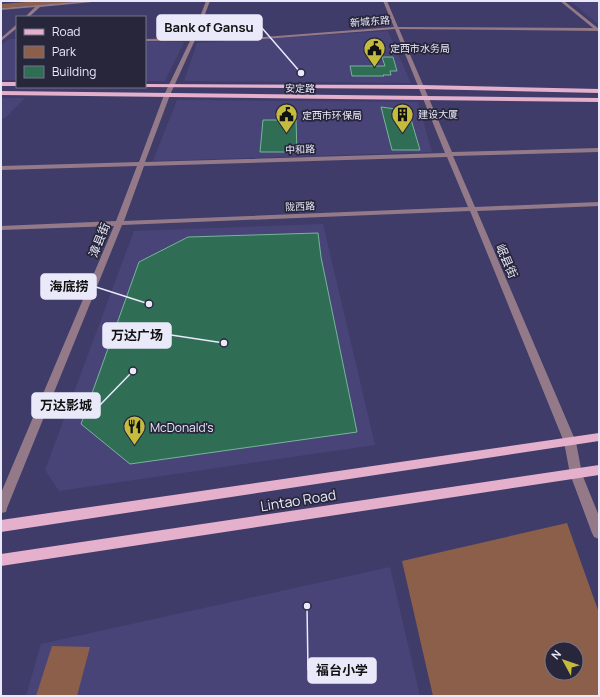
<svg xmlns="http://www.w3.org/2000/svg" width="600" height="697" font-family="Manrope,'Noto Sans SC',sans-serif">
	<rect width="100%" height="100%" fill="#3f3c69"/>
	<g fill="#484478">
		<path d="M570,1H599V25Z"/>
		<path d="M388,31L411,83L184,81L197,43Z"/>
		<path d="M9,39H17V80H1V45Z"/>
		<path d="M145,41L184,42L165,81H145Z"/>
		<path d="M1,98H25L5,118H1Z"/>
		<path d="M177,100L418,102L432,152L153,161Z"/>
		<path d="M323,224L375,445L59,491L45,470L134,231Z"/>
		<path d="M390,567L420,696H26L41,644Z"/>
	</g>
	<g fill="#8c5f4b" fill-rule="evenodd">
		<path d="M39,1H90L1,8V4Z"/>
		<path d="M567,523L599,613V696H433L402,561ZM552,649H576V673H552Z"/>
		<path d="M52,646L90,647L77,696H36Z"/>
	</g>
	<g fill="#2f6d55" stroke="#76b59a">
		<path d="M382,57H393L397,71H390L391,75H383L384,76H352L350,66H385Z"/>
		<path d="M381,107L396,109L410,116L420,150H392Z"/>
		<path d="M263,120H296L297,152H260Z"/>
		<path d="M318,233L321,257L357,432L130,464L81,424L139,262L188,237Z"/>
	</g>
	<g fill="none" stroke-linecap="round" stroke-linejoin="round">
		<g fill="#947a88" fill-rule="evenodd">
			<path d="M87,1H103L40,7L29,17H25L35,7L1,10V8Z"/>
			<path d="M206,1H210L196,38L264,37L394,27L383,1H387L398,27L593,28L560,1H564L599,29L598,31L399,29L452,152L599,148V152L453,156L475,207L599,202V206L477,211L576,442L582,474L599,516V539L594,537L592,533L570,474L564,442L470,211L122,225L7,508L6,512L1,513V493L114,226L1,230V226L116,221L137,166L1,170V166L139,162L164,95L190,41H145V39L192,38ZM395,29L445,153L145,162L170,95L195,40L264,39ZM447,157L468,207L124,221L144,166Z"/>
			<path d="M16,25H17V28L1,41V38Z"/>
		</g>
		<g fill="#e4b0cc" fill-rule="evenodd">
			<rect x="1" y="82" width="16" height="4"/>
			<path d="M145,84L422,85L599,89V93L422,89L143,87H145Z"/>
			<path d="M1,91L599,98V102L1,95Z"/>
			<path d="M599,433V441L1,532V520Z"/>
			<path d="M599,465V475L1,566V554Z"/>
		</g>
	</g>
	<defs>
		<symbol id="civic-pin" viewBox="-11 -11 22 30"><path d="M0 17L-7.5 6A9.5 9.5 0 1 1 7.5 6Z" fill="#c5bc3d" stroke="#27263b"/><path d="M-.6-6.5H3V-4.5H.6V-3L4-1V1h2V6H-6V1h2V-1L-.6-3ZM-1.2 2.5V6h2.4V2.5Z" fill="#111"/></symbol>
		<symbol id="building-pin" viewBox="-11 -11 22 30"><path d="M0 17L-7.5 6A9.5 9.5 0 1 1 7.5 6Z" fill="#c5bc3d" stroke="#27263b"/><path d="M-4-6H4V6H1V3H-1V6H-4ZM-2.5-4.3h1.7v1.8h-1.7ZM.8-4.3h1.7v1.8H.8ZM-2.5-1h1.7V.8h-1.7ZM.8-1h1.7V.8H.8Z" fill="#111"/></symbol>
		<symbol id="restaurant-pin" viewBox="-11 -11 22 30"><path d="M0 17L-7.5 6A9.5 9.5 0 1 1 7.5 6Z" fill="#c5bc3d" stroke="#27263b"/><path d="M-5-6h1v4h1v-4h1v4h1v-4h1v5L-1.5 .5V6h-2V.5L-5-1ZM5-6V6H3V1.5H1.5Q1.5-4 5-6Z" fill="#111"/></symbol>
	</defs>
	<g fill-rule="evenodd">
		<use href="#civic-pin" x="362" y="36" width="25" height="34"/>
		<use href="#building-pin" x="390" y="102" width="25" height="34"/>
		<use href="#civic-pin" x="274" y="102" width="25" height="34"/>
		<use href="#restaurant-pin" x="122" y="414" width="25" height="34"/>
	</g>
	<g text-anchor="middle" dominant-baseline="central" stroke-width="3.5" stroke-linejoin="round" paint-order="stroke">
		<g font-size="10" fill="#e9e9fa" stroke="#27263b">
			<text transform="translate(370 21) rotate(-4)">新城东路</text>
			<text transform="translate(300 88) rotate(1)">安定路</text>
			<text transform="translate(300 149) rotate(-2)">中和路</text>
			<text transform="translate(300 206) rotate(-2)">陇西路</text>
		</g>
		<g font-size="10" fill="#e9e9fa" stroke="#27263b" text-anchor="start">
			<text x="390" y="48">定西市水务局</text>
			<text x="418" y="114">建设大厦</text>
			<text x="302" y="115">定西市环保局</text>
		</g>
		<g font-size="12" fill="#e9e9fa" stroke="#27263b">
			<text transform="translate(99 240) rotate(-68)">漳县街</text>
			<text transform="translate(507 261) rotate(67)">岷县街</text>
		</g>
		<g font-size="12" fill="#e9e9fa" stroke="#27263b" text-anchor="start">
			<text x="150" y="427">McDonald's</text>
		</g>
		<g font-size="14" fill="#e9e9fa" stroke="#27263b">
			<text transform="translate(298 500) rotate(-9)">Lintao Road</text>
		</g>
	</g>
	<path fill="none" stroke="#e9e9fa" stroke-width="1.5" d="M301 73L262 28M149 304L96 287M224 343L171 335M133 371L100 405M307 606L308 670"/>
	<g fill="#e9e9fa" stroke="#27263b" stroke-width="1.5">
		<circle cx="301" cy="73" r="4"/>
		<circle cx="149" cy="304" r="4"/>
		<circle cx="224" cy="343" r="4"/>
		<circle cx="133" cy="371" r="4"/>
		<circle cx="307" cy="606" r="4"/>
	</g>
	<g fill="#e9e9fa" stroke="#e9e9fa" stroke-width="1.5">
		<rect x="157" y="15" width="105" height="25" rx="4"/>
		<rect x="41" y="274" width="55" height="25" rx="4"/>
		<rect x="103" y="323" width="68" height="25" rx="4"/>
		<rect x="32" y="393" width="68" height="25" rx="4"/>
		<rect x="308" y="658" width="68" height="25" rx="4"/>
	</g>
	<g font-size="13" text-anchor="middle" font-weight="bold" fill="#111">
		<text x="209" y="32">Bank of Gansu</text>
		<text x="69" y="291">海底捞</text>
		<text x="137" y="340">万达广场</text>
		<text x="66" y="410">万达影城</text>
		<text x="342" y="675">福台小学</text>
	</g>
	<rect width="600" height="697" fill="none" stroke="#e9e9fa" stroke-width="4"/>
	<rect x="16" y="16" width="130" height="72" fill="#27263b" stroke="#757487"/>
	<rect x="24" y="29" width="20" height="6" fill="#e4b0cc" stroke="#757487"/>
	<text x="52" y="36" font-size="12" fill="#e9e9fa">Road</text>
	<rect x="24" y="46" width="20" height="12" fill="#8c5f4b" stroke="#757487"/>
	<text x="52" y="56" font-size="12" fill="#e9e9fa">Park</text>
	<rect x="24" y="66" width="20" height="12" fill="#2f6d55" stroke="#757487"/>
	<text x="52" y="76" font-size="12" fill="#e9e9fa">Building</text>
	<g transform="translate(564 661) rotate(310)"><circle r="19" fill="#27263b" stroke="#757487"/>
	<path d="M0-3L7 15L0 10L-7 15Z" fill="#c5bc3d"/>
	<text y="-6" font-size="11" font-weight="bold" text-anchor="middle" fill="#e9e9fa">N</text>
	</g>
</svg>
